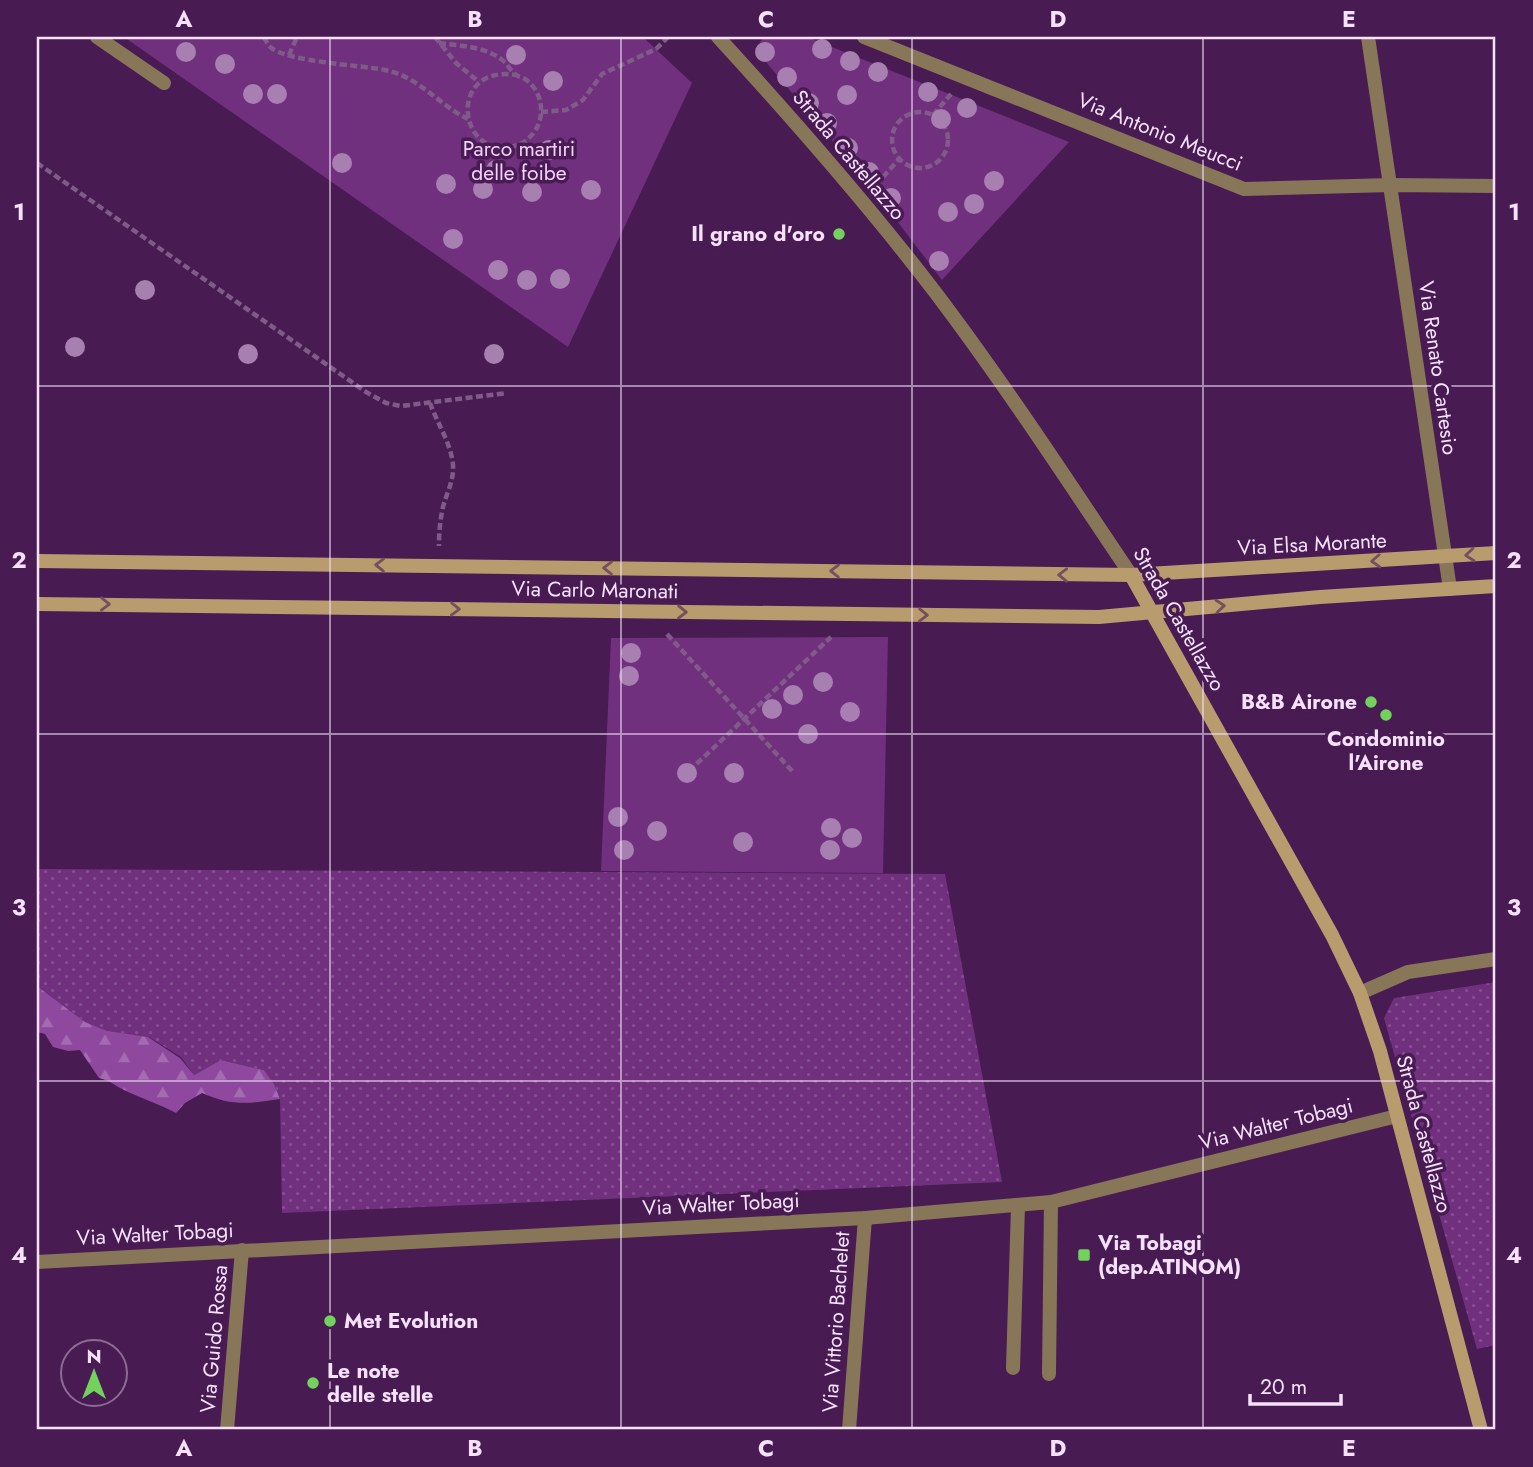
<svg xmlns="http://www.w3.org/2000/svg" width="1533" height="1467" font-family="Jost,sans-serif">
	<defs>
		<pattern id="grass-dots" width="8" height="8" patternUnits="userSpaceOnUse" patternTransform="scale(1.75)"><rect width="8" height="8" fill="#70307e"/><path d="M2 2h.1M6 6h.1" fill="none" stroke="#854e91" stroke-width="1.8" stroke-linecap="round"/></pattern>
		<pattern id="forest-firs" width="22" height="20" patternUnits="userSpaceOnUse" patternTransform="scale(1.75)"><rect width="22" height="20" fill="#8e489e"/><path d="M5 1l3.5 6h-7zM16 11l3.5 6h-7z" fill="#a46bb1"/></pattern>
	</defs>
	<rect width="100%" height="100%" fill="#481b53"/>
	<g fill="url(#grass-dots)">
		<path d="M37,869L945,874L1002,1182L282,1213L280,1099L274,1084L264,1070L221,1060L194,1075L181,1057L149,1037L107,1032L85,1022L37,986Z"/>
		<path d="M1496,982V1345L1477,1349L1384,1018L1394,998Z"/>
	</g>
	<path fill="url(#forest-firs)" d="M37,986L85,1022L107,1031L148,1037L180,1058L194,1075L221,1060L264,1070L274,1084L280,1099C249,1104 231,1106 202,1093L185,1103L176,1113C159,1104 141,1098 124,1090C114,1085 111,1081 99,1078L80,1050L68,1051L53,1047L45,1034L37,1032Z"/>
	<g fill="#70307e">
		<path d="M124,37H643L692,83L568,347Z"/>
		<path d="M764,37H807L1069,142L942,280L871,187L755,49Z"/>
		<path d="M888,637L883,873L601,871L611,638Z"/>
	</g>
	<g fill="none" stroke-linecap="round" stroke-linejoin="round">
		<g stroke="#805b89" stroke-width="4.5" stroke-dasharray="7 3.5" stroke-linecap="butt">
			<path d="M264,37C266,41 269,47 273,49C293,62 359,65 385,70C418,76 439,105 468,119"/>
			<path d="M435,37L456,63L479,82"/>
			<path d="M439,43C460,46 483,46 501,59C507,63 510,70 515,74C520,78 520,76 525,79C542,91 546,114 535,131C529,139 523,144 514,146C457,160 447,64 516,75"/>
			<path d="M289,55L297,37"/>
			<circle cx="920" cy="140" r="28"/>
			<path d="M541,112L566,110L583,100L602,74L656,49L668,37"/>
			<path d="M933,115L951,94"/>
			<path d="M37,163L366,392L386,403L401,406L507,393"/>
			<path d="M876,185L899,159"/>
			<path d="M430,403C437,423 451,443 453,465C454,481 447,492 443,507C440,520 439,533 439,546"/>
			<path d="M667,634L794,773"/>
			<path d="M689,771L831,637"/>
		</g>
		<g stroke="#887659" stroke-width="14">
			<path d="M97,37L164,83"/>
			<path d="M1013,1368L1018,1206"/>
			<path d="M1049,1374L1051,1202"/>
		</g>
		<g stroke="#887659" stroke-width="14">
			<path d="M718,37C793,119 867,203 935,292C1004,383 1067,480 1131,575"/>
			<path d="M864,37L1244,189L1391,185L1496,186"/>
			<path d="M1368,37L1450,589"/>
			<path d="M1360,993L1408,972L1496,959"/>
			<path d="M37,1262L865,1218L1051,1202L1397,1116"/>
			<path d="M227,1430L242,1250"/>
			<path d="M849,1430L865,1218"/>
		</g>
		<g stroke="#b89c6d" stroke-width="14">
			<path d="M37,561L1131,575L1496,553"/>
			<path d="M1131,575L1332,935L1360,993L1380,1051L1481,1430"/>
			<path d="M37,604L1099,617L1320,597L1496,586"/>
		</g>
	</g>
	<g fill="#a77fb0">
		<circle cx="822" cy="49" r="10"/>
		<circle cx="186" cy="52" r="10"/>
		<circle cx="765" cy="52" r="10"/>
		<circle cx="516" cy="55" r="10"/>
		<circle cx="850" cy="61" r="10"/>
		<circle cx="225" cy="64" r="10"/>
		<circle cx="878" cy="72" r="10"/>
		<circle cx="787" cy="77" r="10"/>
		<circle cx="553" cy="81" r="10"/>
		<circle cx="928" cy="92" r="10"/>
		<circle cx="253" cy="94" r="10"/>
		<circle cx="277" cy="94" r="10"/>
		<circle cx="847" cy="95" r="10"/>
		<circle cx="809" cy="103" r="10"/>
		<circle cx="967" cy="108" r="10"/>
		<circle cx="941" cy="119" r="10"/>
		<circle cx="827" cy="123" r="10"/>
		<circle cx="848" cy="148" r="10"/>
		<circle cx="549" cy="150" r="10"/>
		<circle cx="342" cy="163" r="10"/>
		<circle cx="496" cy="170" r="10"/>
		<circle cx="869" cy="172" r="10"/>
		<circle cx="994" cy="181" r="10"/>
		<circle cx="446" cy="184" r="10"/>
		<circle cx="483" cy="189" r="10"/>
		<circle cx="591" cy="190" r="10"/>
		<circle cx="532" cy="192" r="10"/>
		<circle cx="891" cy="198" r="10"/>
		<circle cx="974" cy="204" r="10"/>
		<circle cx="948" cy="212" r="10"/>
		<circle cx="453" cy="239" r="10"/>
		<circle cx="939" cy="261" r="10"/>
		<circle cx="498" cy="270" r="10"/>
		<circle cx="560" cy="279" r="10"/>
		<circle cx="527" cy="280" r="10"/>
		<circle cx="145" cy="290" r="10"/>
		<circle cx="75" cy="347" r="10"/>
		<circle cx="248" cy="354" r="10"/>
		<circle cx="494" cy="354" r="10"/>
		<circle cx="631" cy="653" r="10"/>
		<circle cx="629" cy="676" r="10"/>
		<circle cx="823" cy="682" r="10"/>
		<circle cx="793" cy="695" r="10"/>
		<circle cx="772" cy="709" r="10"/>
		<circle cx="850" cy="712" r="10"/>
		<circle cx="808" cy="734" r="10"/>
		<circle cx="687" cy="773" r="10"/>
		<circle cx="734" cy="773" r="10"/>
		<circle cx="618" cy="817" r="10"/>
		<circle cx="831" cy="828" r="10"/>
		<circle cx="657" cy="831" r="10"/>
		<circle cx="852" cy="838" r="10"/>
		<circle cx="743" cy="842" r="10"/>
		<circle cx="624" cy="850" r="10"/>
		<circle cx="830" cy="850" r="10"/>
	</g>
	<defs><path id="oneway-chevron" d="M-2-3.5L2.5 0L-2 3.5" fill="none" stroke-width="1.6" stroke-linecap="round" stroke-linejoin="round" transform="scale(1.75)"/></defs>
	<g stroke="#754f5d">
		<use href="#oneway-chevron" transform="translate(1470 555) rotate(175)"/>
		<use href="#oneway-chevron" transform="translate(1376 561) rotate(177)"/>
		<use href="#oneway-chevron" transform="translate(380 565) rotate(-179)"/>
		<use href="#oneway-chevron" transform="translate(608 568) rotate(-179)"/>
		<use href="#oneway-chevron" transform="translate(835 571) rotate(-179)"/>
		<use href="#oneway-chevron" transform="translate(1063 575) rotate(-179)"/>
		<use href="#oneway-chevron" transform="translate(105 604) rotate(1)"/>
		<use href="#oneway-chevron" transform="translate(1220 606) rotate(-5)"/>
		<use href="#oneway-chevron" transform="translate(455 609) rotate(1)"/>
		<use href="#oneway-chevron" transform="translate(682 612) rotate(1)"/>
		<use href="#oneway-chevron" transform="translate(923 615) rotate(1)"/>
	</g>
	<path fill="none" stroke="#f6e1fb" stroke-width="2" stroke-opacity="0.55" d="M330,37V1430M621,37V1430M912,37V1430M1203,37V1430M37,386H1496M37,734H1496M37,1081H1496"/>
	<g fill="#73d25d" stroke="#481b53" stroke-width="2.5">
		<circle cx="839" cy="234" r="7"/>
		<circle cx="1371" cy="702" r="7"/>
		<circle cx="1386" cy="715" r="7"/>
		<rect x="1077" y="1248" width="14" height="14" rx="3.5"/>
		<circle cx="330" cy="1321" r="7"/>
		<circle cx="313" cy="1383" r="7"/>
	</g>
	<g text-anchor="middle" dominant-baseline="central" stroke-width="7" stroke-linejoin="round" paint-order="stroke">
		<g font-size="21" fill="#f6e1fb" stroke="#481b53">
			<text transform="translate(1160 132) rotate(22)">Via Antonio Meucci</text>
			<text transform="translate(849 155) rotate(50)">Strada Castellazzo</text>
			<text transform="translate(1438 368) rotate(82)">Via Renato Cartesio</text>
			<text transform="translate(1312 544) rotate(-3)">Via Elsa Morante</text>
			<text transform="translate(595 590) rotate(1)">Via Carlo Maronati</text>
			<text transform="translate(1179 619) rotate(60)">Strada Castellazzo</text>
			<text transform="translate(1276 1124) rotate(-14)">Via Walter Tobagi</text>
			<text transform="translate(1424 1134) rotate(75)">Strada Castellazzo</text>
			<text transform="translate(721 1204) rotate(-3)">Via Walter Tobagi</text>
			<text transform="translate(155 1234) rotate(-3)">Via Walter Tobagi</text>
			<text transform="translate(836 1322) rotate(-86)">Via Vittorio Bachelet</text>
			<text transform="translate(214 1339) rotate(-85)">Via Guido Rossa</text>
		</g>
		<g font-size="21" fill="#f5d1fd" stroke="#481b53">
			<text x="519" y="149">Parco martiri<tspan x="519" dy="24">delle foibe</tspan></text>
		</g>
		<g font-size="21" font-weight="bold" fill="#f6e1fb" stroke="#481b53" text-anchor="start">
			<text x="825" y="234" text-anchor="end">Il grano d'oro</text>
			<text x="1357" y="702" text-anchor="end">B&amp;B Airone</text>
			<text x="1386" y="739" text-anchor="middle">Condominio<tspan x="1386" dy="24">l'Airone</tspan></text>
			<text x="1098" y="1243">Via Tobagi<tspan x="1098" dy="24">(dep.ATINOM)</tspan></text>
			<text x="344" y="1321">Met Evolution</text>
			<text x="327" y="1371">Le note<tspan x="327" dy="24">delle stelle</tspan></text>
		</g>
	</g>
	<rect width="1533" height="1467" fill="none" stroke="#481b53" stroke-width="77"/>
	<g transform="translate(94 1373)"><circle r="33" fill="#481b53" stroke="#8e6a96" stroke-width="2"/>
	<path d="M0-5L12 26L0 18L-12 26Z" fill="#73d25d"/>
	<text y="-10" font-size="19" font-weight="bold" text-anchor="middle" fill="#f6e1fb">N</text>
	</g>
	<path d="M1250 1394v10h91v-10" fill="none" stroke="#f6e1fb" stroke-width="3.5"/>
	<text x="1260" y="1394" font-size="21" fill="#f6e1fb" stroke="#481b53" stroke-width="5" paint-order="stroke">20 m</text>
	<rect x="38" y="38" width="1456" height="1390" fill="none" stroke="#f6e1fb" stroke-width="2.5"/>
	<g font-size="23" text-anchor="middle" font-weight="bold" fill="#f6e1fb">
		<text x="184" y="27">A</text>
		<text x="475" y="27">B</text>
		<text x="766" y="27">C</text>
		<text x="1058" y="27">D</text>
		<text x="1349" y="27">E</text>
		<text x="19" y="220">1</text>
		<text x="1514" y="220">1</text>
		<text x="19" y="568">2</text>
		<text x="1514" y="568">2</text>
		<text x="19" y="915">3</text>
		<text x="1514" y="915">3</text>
		<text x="19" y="1263">4</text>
		<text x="1514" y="1263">4</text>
		<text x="184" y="1456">A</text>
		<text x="475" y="1456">B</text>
		<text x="766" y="1456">C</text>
		<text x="1058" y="1456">D</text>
		<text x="1349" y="1456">E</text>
	</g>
</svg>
